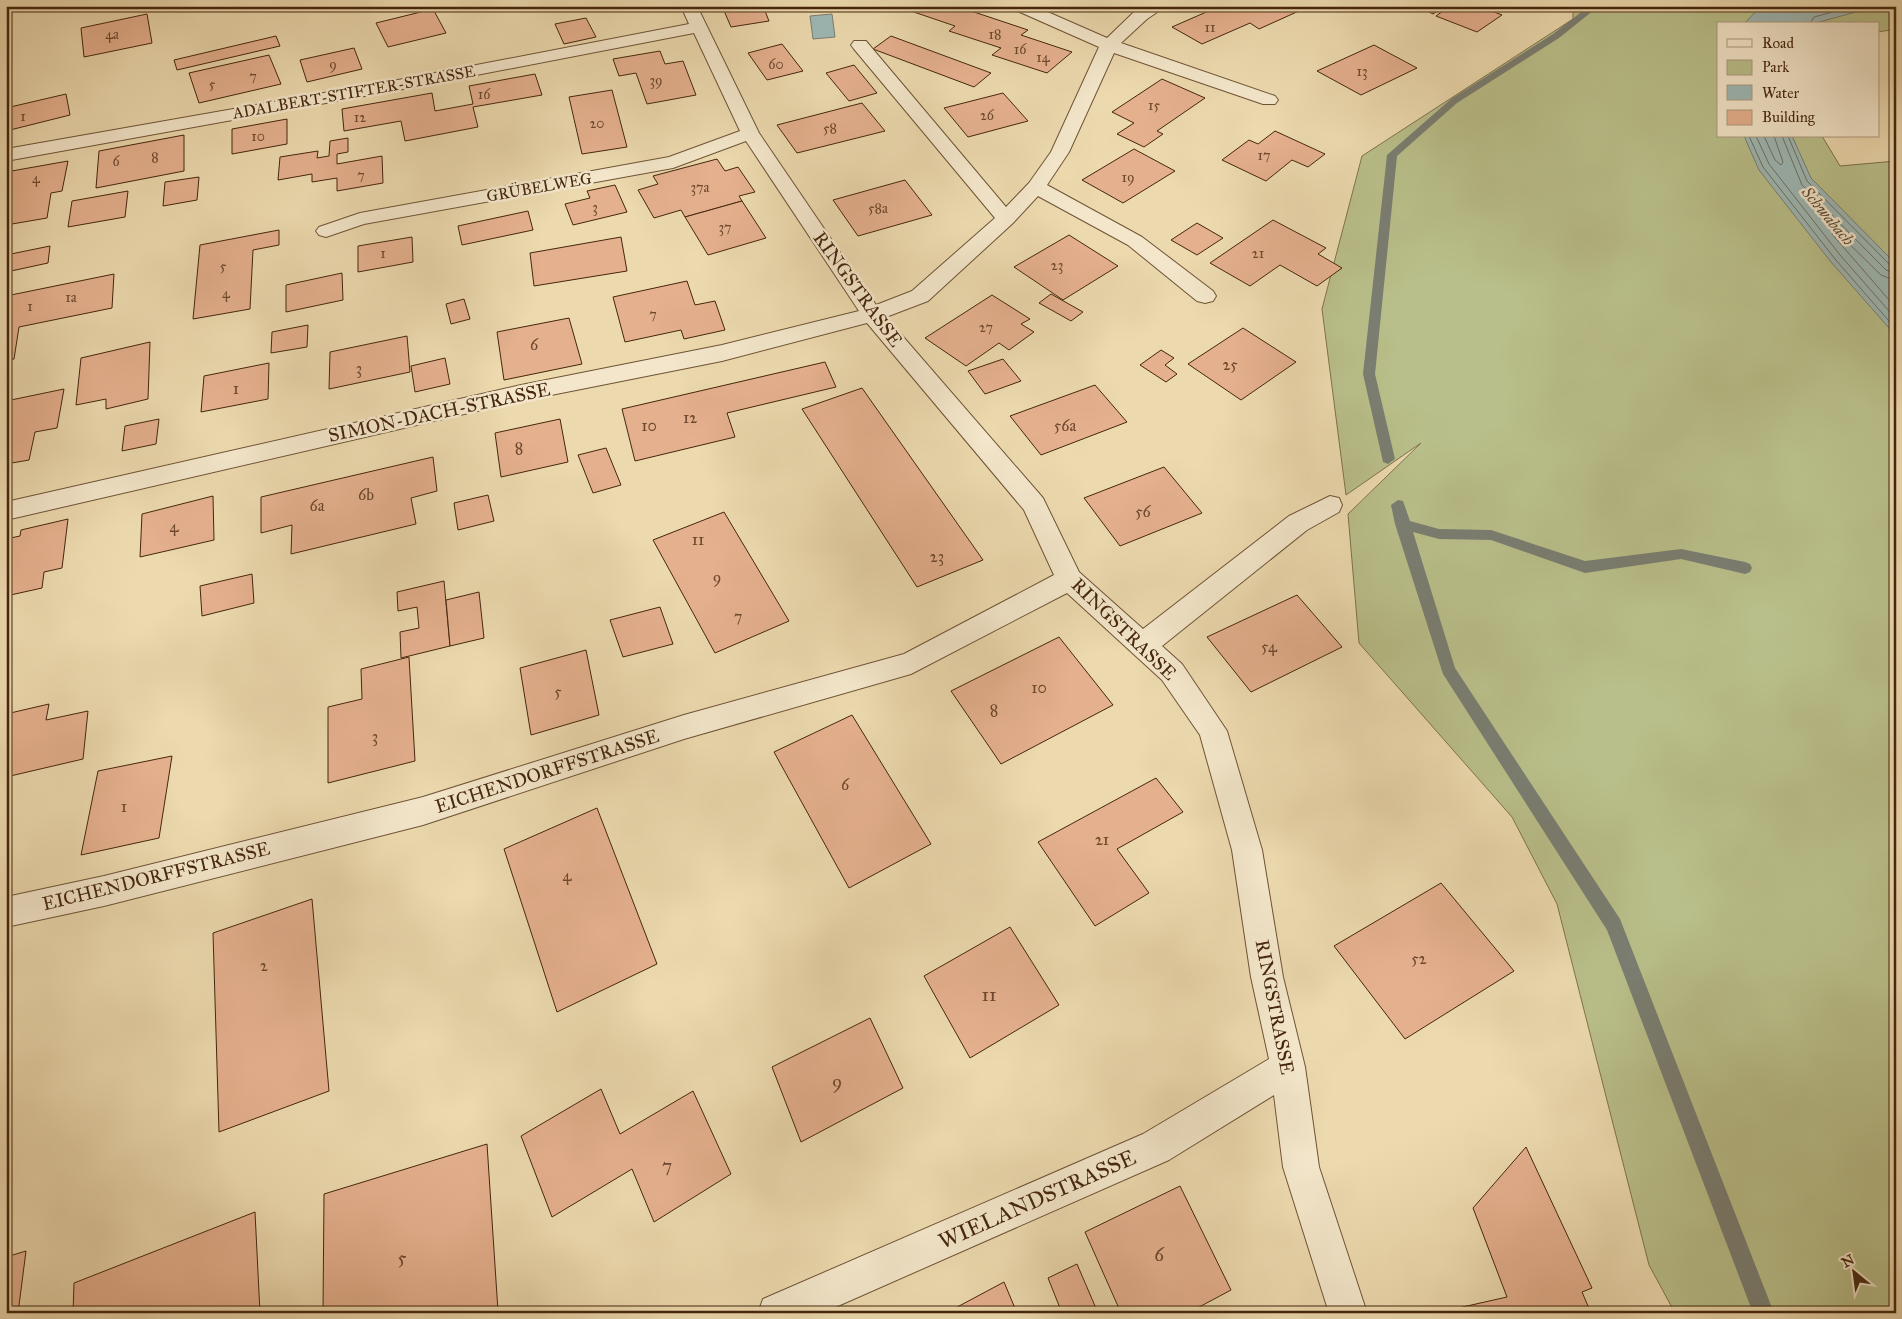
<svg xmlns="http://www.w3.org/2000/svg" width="1902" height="1319" font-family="'IM FELL Great Primer',serif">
	<rect width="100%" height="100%" fill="#ecd9ae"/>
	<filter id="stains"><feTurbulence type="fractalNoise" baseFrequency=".004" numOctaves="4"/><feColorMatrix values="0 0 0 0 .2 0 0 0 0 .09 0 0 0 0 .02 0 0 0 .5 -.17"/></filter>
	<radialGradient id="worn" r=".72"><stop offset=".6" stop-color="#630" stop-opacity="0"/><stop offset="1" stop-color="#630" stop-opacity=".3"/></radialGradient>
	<path fill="#b9bf8a" stroke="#7f724c" d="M1573,6H1896V29L1878,32V24H1718V136H1822L1840,166L1896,161V1313H1675L1649,1265L1557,904L1512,817L1359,643L1348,514L1421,443L1346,495L1322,309L1362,156L1573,19Z"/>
	<g fill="#9db8b5" stroke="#7a7e72">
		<path d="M1770,6H1878L1812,24H1744L1758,9Z"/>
		<path d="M832,14L835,37L813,39L810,16Z"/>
		<path d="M1744,136H1792L1811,178L1896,264V336L1831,262L1759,170Z"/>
	</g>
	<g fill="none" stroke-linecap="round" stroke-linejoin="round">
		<g stroke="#716f61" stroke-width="1">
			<path d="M1810,24L1814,17L1856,6"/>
			<path d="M1749,136L1763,167L1835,259L1896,329"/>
			<path d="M1756,136L1769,164L1840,255L1896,319"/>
			<path d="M1764,136L1775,160L1781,165L1783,162L1774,136"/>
			<path d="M1782,136L1802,185L1886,270L1896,273"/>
			<path d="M1788,136L1807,181L1890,265L1896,267"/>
			<path d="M1896,281L1881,275L1836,231H1833L1832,234L1896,308"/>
		</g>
		<g fill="#7a7e72" fill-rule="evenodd">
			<path d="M1589,6H1599L1559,38L1457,103L1397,156L1375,374L1395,459L1388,464L1383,462L1363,374L1387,155L1451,99L1553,34Z"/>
			<path d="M1398,500L1403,501L1410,521L1439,529L1491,530L1585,561L1681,549L1745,562L1750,564L1752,568L1750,572L1745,574L1681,559L1585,573L1491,540L1439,539L1413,532L1455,668L1620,919L1774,1313H1753L1607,930L1443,674L1395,524L1391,505Z"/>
		</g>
	</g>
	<g fill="#e5b08e" stroke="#45260d">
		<path d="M722,6H763L769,21L731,27Z"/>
		<path d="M910,6H976L980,8L974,12L1028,30L1021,35L1072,52L1047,73L992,55L1001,48L949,31L955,26L905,9Z"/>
		<path d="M1220,6L1231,8L1236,6H1310L1259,29L1250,23L1202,44L1172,27Z"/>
		<path d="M1418,6H1445L1433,14Z"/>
		<path d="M1450,6H1479L1502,15L1477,32L1436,16Z"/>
		<path d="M433,9L446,33L388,47L376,23Z"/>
		<path d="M147,14L152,43L84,57L81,28Z"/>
		<path d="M586,18L596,37L564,44L555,24Z"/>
		<path d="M276,36L280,46L177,70L174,60Z"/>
		<path d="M891,36L991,73L974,87L873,49Z"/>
		<path d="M782,44L803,71L767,80L748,53Z"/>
		<path d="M1374,45L1417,68L1361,95L1317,71Z"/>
		<path d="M354,48L362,69L307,82L300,60Z"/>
		<path d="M660,51L665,64L683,61L696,95L647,104L636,73L619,76L613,59Z"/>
		<path d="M269,55L281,84L199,103L189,73Z"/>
		<path d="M854,65L877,93L849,101L826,73Z"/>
		<path d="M535,74L542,95L473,107L478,127L405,141L401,121L344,131L342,109L432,93L435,111L473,104L469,86Z"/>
		<path d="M1162,79L1205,98L1157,131L1163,134L1144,147L1117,134L1134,123L1112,112Z"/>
		<path d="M612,90L627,147L582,154L569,97Z"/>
		<path d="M1003,93L1028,121L968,137L944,108Z"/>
		<path d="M66,94L70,115L6,131V108Z"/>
		<path d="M862,103L885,131L797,153L777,125Z"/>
		<path d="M287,119V144L232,154V129Z"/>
		<path d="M1275,131L1325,154L1308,167L1292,160L1266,181L1222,160L1249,140L1258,144Z"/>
		<path d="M184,135V171L96,188L99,151Z"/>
		<path d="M348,138V152L337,154V164L382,156L383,183L337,191V178L312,182V174L278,180L280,157L318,151L317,158L329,156L330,141Z"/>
		<path d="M1134,149L1175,171L1123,203L1082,180Z"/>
		<path d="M717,159L725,171L738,167L755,192L739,196L742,201L685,217L681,210L654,218L638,190L658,184L653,176Z"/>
		<path d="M68,161L62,191L51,193L47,218L6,225V172Z"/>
		<path d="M199,177L197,200L163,206L165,182Z"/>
		<path d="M905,180L932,215L858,236L833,200Z"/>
		<path d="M615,185L627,212L573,225L565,204L590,198L587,191Z"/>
		<path d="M128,191L125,217L68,227L72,201Z"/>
		<path d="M742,201L766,238L708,255L685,217Z"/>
		<path d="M528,211L533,230L462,245L458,226Z"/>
		<path d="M1273,220L1326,248L1318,254L1342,268L1317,286L1280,265L1250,286L1210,263Z"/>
		<path d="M1197,223L1223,238L1197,255L1171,240Z"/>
		<path d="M279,230V245L253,250L250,309L193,319L200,245Z"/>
		<path d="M1069,235L1118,266L1063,300L1014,267Z"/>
		<path d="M412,237L413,262L358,272V246Z"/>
		<path d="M621,237L627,271L534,286L530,253Z"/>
		<path d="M50,246L48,263L11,271L10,280H6V255Z"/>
		<path d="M342,273L343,300L286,312V285Z"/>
		<path d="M114,274L112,308L19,327L14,359L6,361V296Z"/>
		<path d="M687,281L695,305L715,301L725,330L684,339L681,330L625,342L613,297Z"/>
		<path d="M1051,294L1083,312L1071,321L1039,303Z"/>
		<path d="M992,295L1030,319L1021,324L1034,332L1009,350L999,343L966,366L925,338Z"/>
		<path d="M464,299L470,319L451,324L446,304Z"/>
		<path d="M569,318L582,364L504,380L497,332Z"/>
		<path d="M308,325L307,347L271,353L272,332Z"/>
		<path d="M1243,328L1296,362L1241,400L1188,364Z"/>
		<path d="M407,336L410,372L329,389L330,352Z"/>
		<path d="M150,342L148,399L106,409V399L76,405L81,358Z"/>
		<path d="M1161,350L1174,358L1165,365L1177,374L1166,382L1140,365Z"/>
		<path d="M445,358L450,384L415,392L411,366Z"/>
		<path d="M1003,359L1021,381L985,394L968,371Z"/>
		<path d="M825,362L836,387L727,413L735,437L635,461L622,409Z"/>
		<path d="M269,363L268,399L201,412L204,376Z"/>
		<path d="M1095,385L1127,422L1041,455L1010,416Z"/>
		<path d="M862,388L983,560L917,587L802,409Z"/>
		<path d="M64,389L57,428L35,432L29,460L6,464V401Z"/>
		<path d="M159,419L156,444L122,451L125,426Z"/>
		<path d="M560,419L568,462L501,477L495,433Z"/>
		<path d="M606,448L621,485L593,493L578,455Z"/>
		<path d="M433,457L437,491L411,498L416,524L291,554L292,525L261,533V497Z"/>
		<path d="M1164,467L1202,513L1120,546L1084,498Z"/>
		<path d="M488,495L494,521L458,530L454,503Z"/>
		<path d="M213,496L214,540L140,557L142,514Z"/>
		<path d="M724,512L789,621L715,653L653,540Z"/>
		<path d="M68,519L62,568L44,572L42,588L6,596V539L20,536L21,530Z"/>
		<path d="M252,574L254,603L202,616L200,586Z"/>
		<path d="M444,581L450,646L401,658L400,632L419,628L417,607L398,611L397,592Z"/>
		<path d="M479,592L484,638L450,646L446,600Z"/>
		<path d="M1297,595L1342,647L1251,692L1207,637Z"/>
		<path d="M660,607L673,644L623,657L610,620Z"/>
		<path d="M1059,637L1113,705L1001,764L951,691Z"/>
		<path d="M586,650L599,715L531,735L520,668Z"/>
		<path d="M409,657L415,761L328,783V707L362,699L361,669Z"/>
		<path d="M49,704L46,720L88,711L83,759L6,777V714Z"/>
		<path d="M852,715L931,844L849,888L774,752Z"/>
		<path d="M172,756L159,838L81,855L98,771Z"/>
		<path d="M1156,778L1183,812L1117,849L1149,893L1095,926L1038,842Z"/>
		<path d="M597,808L657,964L557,1012L504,849Z"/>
		<path d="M1441,883L1514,971L1405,1039L1334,946Z"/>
		<path d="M312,899L329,1091L219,1132L213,933Z"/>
		<path d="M1010,927L1059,1005L970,1058L924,976Z"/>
		<path d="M870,1018L903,1088L801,1142L772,1067Z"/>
		<path d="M601,1089L620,1134L693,1091L731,1174L654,1222L632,1169L552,1217L521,1136Z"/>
		<path d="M487,1144L498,1311L492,1313H323L324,1194Z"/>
		<path d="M1526,1147L1592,1288L1582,1292L1591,1313H1436L1507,1297L1473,1208Z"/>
		<path d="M1180,1186L1231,1290L1188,1313H1121L1085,1232Z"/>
		<path d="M255,1212L260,1313H73L74,1283Z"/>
		<path d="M26,1251L18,1313H6V1257Z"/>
		<path d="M1077,1264L1098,1313H1062L1048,1278Z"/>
		<path d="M1004,1282L1017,1313H946Z"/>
	</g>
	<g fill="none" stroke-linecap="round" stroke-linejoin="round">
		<defs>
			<path id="minor" d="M681,6H697L759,133L876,305L912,291L995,218L854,49L851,45L854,41H866L1006,207L1029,183L1051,152L1099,47L1013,9L1011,6H1034L1107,38L1135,11L1145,6H1166L1147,19L1121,43L1275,96L1278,100L1275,104H1263L1114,53L1069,152L1047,185L1142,237L1213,291L1216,296L1213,301L1205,303L1197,301L1128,245L1038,196L1013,223L928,301L886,317L1043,498L1079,572L1143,629L1289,516L1330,496L1339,498L1342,505L1339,512L1307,530L1162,646L1182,664L1227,731L1262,850L1283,977L1305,1067L1319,1167L1367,1313H1329L1283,1167L1274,1095L1169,1160L822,1313H758L763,1299L1143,1134L1269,1059L1251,977L1232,850L1200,735L1162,680L1067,593L911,674L684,739L423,825L104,906L6,927V897L104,876L423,797L684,715L904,654L1054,575L1024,510L867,323L722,361L521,401L6,520V502L521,385L722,345L859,311L746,141L673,168L364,224L326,237L319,235L316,231L319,227L360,213L669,157L740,131L694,33L409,88L6,161V149L409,78L689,24Z"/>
		</defs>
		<use href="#minor" stroke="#6f5335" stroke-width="2"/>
		<use href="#minor" fill="#f3e6ca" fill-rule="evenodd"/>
	</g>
	<g text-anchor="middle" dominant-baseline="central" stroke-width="5" stroke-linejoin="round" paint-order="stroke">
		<g font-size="14" fill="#6d482d">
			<text x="1210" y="27">11</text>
			<text x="112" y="34">4a</text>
			<text x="995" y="34">18</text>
			<text x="1020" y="49">16</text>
			<text x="1043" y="57">14</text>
			<text x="333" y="64">9</text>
			<text x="776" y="64">60</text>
			<text x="1362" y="71">13</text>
			<text x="253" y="76">7</text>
			<text x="656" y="80">39</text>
			<text x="212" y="84">5</text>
			<text x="484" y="94">16</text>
			<text x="1154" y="105">15</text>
			<text x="987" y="115">26</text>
			<text x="23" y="116">1</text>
			<text x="360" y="117">12</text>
			<text x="597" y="123">20</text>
			<text x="830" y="128">58</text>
			<text x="258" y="136">10</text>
			<text x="1264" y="155">17</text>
			<text x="155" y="157">8</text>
			<text x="116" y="161">6</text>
			<text x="361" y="175">7</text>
			<text x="1128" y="177">19</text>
			<text x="36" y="178">4</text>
			<text x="700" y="187">37a</text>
			<text x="595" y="207">3</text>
			<text x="878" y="208">58a</text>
			<text x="725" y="227">37</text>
			<text x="383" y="253">1</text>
			<text x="1258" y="253">21</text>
			<text x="1057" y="265">23</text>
			<text x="223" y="266">5</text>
			<text x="226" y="293">4</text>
			<text x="71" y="297">1a</text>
			<text x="30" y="306">1</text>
			<text x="653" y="314">7</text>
			<text x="986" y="327">27</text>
		</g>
		<g font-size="16" fill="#45260d" stroke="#f3e6ca">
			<text transform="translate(354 92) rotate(-10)">ADALBERT-STIFTER-STRASSE</text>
			<text transform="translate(539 187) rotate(-10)">GRÜBELWEG</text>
		</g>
		<g font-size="16" font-style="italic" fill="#5b4a37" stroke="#f3e6ca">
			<text transform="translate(1828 216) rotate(50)">Schwabach</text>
		</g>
		<g font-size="16" fill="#6d482d">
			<text x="534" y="344">6</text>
			<text x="1230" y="364">25</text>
			<text x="359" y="368">3</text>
			<text x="236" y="388">1</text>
			<text x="690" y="417">12</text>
			<text x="649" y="425">10</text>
			<text x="1065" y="425">56a</text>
			<text x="519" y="448">8</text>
			<text x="366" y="494">6b</text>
			<text x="317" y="505">6a</text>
			<text x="1143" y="511">56</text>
			<text x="174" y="526">4</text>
			<text x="698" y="539">11</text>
			<text x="937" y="556">23</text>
			<text x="717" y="577">9</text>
			<text x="738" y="616">7</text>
			<text x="1269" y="646">54</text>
			<text x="1039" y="687">10</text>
			<text x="558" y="691">5</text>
			<text x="994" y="710">8</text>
			<text x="375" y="736">3</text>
			<text x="845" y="784">6</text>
			<text x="124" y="806">1</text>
			<text x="1102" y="839">21</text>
			<text x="567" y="875">4</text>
			<text x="1419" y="958">52</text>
			<text x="264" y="965">2</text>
		</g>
		<g font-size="19" fill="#45260d" stroke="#f3e6ca">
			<text transform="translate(858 289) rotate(54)">RINGSTRASSE</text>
			<text transform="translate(439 412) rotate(-12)">SIMON-DACH-STRASSE</text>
			<text transform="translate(1124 629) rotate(44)">RINGSTRASSE</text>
			<text transform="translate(547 771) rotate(-18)">EICHENDORFFSTRASSE</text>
			<text transform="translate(156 876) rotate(-14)">EICHENDORFFSTRASSE</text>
			<text transform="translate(1275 1007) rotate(79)">RINGSTRASSE</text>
		</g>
		<g font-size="19" fill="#6d482d">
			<text x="989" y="994">11</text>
			<text x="837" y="1081">9</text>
			<text x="667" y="1165">7</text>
			<text x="1159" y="1254">6</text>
			<text x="402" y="1257">5</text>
		</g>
		<g font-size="22" fill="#45260d" stroke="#f3e6ca">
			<text transform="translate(1037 1199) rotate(-24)">WIELANDSTRASSE</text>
		</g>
	</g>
	<rect width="1902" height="1319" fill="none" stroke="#ecd9ae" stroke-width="25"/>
	<rect x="8" y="8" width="1887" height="1304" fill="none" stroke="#45260d" stroke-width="2.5"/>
	<rect x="12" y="12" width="1877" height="1294" fill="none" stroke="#45260d"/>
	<rect x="1717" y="22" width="162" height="115" fill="#f3e6ca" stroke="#ad997e"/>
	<rect x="1727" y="39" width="25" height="8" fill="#f3e6ca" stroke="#ad997e"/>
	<text x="1762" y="48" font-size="15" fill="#45260d">Road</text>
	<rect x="1727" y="60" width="25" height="15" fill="#b9bf8a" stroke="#ad997e"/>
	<text x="1762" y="72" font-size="15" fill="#45260d">Park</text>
	<rect x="1727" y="85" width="25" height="15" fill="#9db8b5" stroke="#ad997e"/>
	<text x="1762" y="98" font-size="15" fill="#45260d">Water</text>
	<rect x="1727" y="110" width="25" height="15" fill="#e5b08e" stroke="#ad997e"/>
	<text x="1762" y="122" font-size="15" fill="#45260d">Building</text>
	<g transform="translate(1854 1272) rotate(331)" stroke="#f3e6ca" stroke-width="4" paint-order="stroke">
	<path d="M0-4L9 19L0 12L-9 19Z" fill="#45260d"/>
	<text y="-8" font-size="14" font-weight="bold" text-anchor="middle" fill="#45260d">N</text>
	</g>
	<rect width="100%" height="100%" filter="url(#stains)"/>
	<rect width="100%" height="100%" fill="url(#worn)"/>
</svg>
